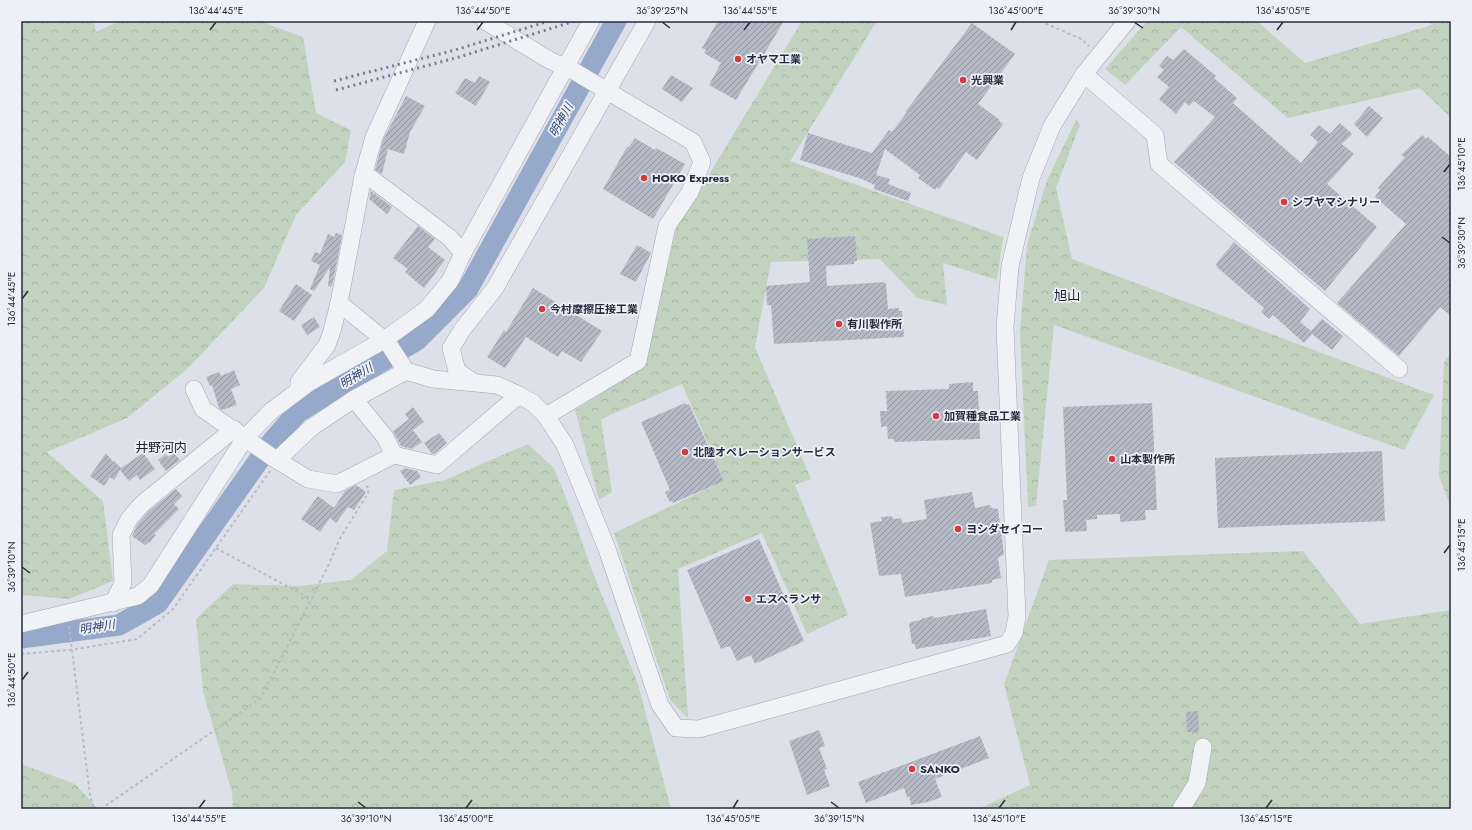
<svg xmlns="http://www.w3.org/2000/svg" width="1472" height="830" font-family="Jost,'Noto Sans JP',sans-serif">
	<defs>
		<pattern id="forest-crowns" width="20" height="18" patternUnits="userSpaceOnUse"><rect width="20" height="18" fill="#c1d3be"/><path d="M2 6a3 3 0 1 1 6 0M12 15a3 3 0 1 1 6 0" fill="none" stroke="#a6b5a4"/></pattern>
		<pattern id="building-hatch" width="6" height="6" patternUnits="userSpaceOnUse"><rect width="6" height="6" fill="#b4b9c5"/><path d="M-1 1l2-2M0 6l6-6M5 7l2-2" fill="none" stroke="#9297a1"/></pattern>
	</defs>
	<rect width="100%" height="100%" fill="#dde0e8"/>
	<g fill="url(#forest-crowns)">
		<path d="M21,21H94L96,32L119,21H260L303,37L316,113L351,130L345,162L296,215L264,288L187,369L127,418L47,452L103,501L113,581L69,599L21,595Z"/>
		<path d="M802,21H877L790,161L1003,237L997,280L943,263L947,305L917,298L880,259L771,262L755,347L811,479L795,485L848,615L807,634L762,533L678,569L688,718L670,700L614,533L724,481L682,384L601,419L612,492L599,500L575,410L645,366L676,229Z"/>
		<path d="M1147,21H1257L1305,63L1432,25L1428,21H1451V118L1420,88L1288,118L1181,27L1125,85L1105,69Z"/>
		<path d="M1076,120L1080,125L1056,188L1072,259L1434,395L1404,450L1054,325L1036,506L1028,507L1020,332L1027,245L1047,180Z"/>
		<path d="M1451,353V508L1439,476L1444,362Z"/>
		<path d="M528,444L554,468L574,519L591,568L638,684L671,809H233L232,793L203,691L196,619L233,584L298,586L351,580L387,551L394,490L445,480Z"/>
		<path d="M1303,551L1360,624L1451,610V809H978L1030,785L1004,684L1049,560Z"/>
		<path d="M21,764L75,784L98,809H21Z"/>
	</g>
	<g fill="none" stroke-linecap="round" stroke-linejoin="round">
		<path stroke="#96a9cb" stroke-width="21" d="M21,638L119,625L158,603L271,443L298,412L417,340L468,289L616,21"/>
	</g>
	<g fill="url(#building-hatch)">
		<path d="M718,21H784L736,100L709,85L721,63L704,53L706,50L702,48Z"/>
		<path d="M972,23L1015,54L978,104L1000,120L999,121L1003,124L977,160L966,152L939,189L937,187L935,190L918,178L920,175L885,149L876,175L890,179L888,184L911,193L908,201L874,189L875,185L859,178L800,160L808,133L872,153L889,130L892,132L907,112L906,111Z"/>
		<path d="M1184,49L1216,76L1214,78L1237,98L1233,103L1301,163L1318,142L1310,135L1319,125L1330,134L1340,123L1352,134L1342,144L1354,154L1327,184L1377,227L1325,291L1174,162L1215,117L1194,101L1189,106L1185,102L1176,114L1159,99L1169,87L1157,77L1164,70L1159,66L1167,56L1173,60Z"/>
		<path d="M671,75L693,88L682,102L662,89Z"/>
		<path d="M479,76L490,82L476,106L455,93L465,78L475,83Z"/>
		<path d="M406,96L425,106L410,132L404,154L388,149L382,174L375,170L383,140Z"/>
		<path d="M1369,106L1383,118L1367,137L1354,124Z"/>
		<path d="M1422,135L1426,139L1428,137L1451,157V316L1440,307L1399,356L1337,303L1406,224L1375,197L1380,190L1378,188L1405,157L1401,155Z"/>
		<path d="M635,138L655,150L656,148L685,164L653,219L603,189L627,147H629Z"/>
		<path d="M371,191L392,207L387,214L369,199Z"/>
		<path d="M418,226L435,239L428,247L445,260L424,288L405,272L408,269L393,258Z"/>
		<path d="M336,233L342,235L333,282L331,287L328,286L330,267L314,291L310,289L320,265L311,261L315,252L320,254L328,234L334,237Z"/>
		<path d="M855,236L857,261H854V264L826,266L827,286L884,282L886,284L888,309L899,308V311H902L904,337L774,344L771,305H767L766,286L810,282L807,239Z"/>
		<path d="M1234,242L1310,309L1300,322L1311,331L1322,319L1343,336L1332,350L1312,334L1304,343L1273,315L1269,319L1261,312L1264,308L1217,267L1216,264Z"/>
		<path d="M637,245L651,253L636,282L620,274Z"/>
		<path d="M296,284L312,295L294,321L279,311Z"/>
		<path d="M533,288L602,331L581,362L562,351L558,357L526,337L505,368L487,357L504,330L506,332Z"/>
		<path d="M314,317L320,327L307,335L301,325Z"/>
		<path d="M234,370L240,385L231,389L237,405L222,410L219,408L212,385L210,386L206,377L219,372L221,376Z"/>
		<path d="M973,382V391H978L980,439L894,442V439H888L887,426L881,427L880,411H887L886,391L949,389V384Z"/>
		<path d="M685,403L686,405L689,404L724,481L673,503L672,501L670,502L665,492L670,490L641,422Z"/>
		<path d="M1152,403L1157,510H1145L1146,520L1120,522V514L1097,515V519L1086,520L1087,531L1065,532L1063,500H1067L1063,407Z"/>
		<path d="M413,407L424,422L413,430L422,442L412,449L401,446L393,431L409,419L405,414Z"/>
		<path d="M439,433L447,443L434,454H432L424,443Z"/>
		<path d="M1382,451L1385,521L1218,528L1215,458Z"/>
		<path d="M106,453L113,462L114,461L121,468L143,453L155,469L140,480L137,475L129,481L120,470L114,480L110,477L104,486L90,476Z"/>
		<path d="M174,453L180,460L166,471L158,460L166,454L168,457Z"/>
		<path d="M405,468L417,471L421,477L410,485L400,471Z"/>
		<path d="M356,485L366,492L354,510L348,507L336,523L330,518L320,532L301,519L318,496L334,508L345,491Z"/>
		<path d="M176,489L182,496L174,504L179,509L154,534L156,535L149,543L148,542L145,545L132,536L137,525L149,511Z"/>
		<path d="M972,492L975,508L990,505L991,508L998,509L1004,554L998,558L1001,578L992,580V583L905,597L901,574L879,576L870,523L882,521L881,517L892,516L893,519L901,518L902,523L927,519L924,500Z"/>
		<path d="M759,539L804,641L755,664L751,655L737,661L730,646L721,649L687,570Z"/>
		<path d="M986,609L991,636L916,649L915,644H912L909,624L911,622L921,620V619L933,616L934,618Z"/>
		<path d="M1198,711L1199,732H1187L1186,712Z"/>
		<path d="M819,730L825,746L819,748L827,769L824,770L830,786L807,795L789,741Z"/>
		<path d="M980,736L989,758L935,779L942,797L928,802L911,805L909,796L907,797L904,788L866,803L858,782Z"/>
	</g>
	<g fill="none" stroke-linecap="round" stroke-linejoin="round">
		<defs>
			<g id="minor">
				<path d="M427,21L374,137L363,176L339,303L388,343L406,371L433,379L497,385L519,395L533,403L546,416L565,445L607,549L660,705L676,728L699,729L1007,644L1014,633L1017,616L1005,327L1010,266L1031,178L1052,126L1084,74L1127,21"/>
				<path d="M485,21L551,61L572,70L693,142L702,162L690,192L667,226L638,361L546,416"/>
				<path d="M1084,74L1155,135L1159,164L1399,369"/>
				<path d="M363,176L372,179L450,238L463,253"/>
				<path d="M473,382L457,371L451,348L462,330L495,288L647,21"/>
				<path d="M299,388V382L327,345L332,331L339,303"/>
				<path d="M194,389L203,409L272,457L308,479L337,484L394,455L385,437L354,399"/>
				<path d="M394,455L437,465L519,395"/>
				<path d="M277,460L312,427L354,399L406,371"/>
				<path d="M113,603L123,583L121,535L129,519L142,504L234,429"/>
				<path d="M21,624L138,596L151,585L245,438L270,412L310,382L384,340L427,309L450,281L463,253L591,21"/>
				<path d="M1181,809L1197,783L1203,747"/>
			</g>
		</defs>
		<use href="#minor" stroke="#a2a6b2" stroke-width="18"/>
		<g stroke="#b7bbc3" stroke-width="2" stroke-dasharray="3 3" stroke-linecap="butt">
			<path d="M1040,21L1081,39L1089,46"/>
			<path d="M216,548L311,599"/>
			<path d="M69,626L90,795L94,809"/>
			<path d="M21,654L70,650L137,639L173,609L270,471"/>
			<path d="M101,809L261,698L329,564L339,540L368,493L369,488L366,486"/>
		</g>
		<use href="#minor" stroke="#f0f2f6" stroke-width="17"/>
		<g stroke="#767d93" stroke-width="3" stroke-dasharray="2 4" stroke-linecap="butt">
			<path d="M334,81L455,50L549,21"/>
			<path d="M336,90L459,57L575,21"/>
		</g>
	</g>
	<path fill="none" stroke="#262c40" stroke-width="1.5" d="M662,22L670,28M1134,22L1143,28M210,30L216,22M477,30L483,22M744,30L750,22M1011,30L1016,22M1277,30L1283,22M1444,172L1450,164M1442,237L1450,243M22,299L28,291M1444,553L1450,545M22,567L30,573M22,680L28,672M358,802L366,808M831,802L839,808M199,808L205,800M466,808L472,800M733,808L738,800M999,808L1005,800M1266,808L1272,800"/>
	<g fill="#d63a3e" stroke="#edf0f6" stroke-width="1.5">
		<circle cx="738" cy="59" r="4"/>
		<circle cx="963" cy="80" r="4"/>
		<circle cx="644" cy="178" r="4"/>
		<circle cx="1284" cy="202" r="4"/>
		<circle cx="542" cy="309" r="4"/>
		<circle cx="839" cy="324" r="4"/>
		<circle cx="936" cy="416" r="4"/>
		<circle cx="685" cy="452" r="4"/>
		<circle cx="1112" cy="459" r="4"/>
		<circle cx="958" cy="529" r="4"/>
		<circle cx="748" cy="599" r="4"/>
		<circle cx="912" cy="769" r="4"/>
	</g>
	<g text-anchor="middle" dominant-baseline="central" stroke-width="3.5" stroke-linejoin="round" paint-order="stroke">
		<g font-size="11" font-weight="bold" fill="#262c40" stroke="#edf0f6" text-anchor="start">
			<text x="746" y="59">オヤマ工業</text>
			<text x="971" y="80">光興業</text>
			<text x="652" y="178">HOKO Express</text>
			<text x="1292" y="202">シブヤマシナリー</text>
			<text x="550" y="309">今村摩擦圧接工業</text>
			<text x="847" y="324">有川製作所</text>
			<text x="944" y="416">加賀種食品工業</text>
			<text x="693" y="452">北陸オペレーションサービス</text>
			<text x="1120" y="459">山本製作所</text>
			<text x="966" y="529">ヨシダセイコー</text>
			<text x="756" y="599">エスペランサ</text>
			<text x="920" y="769">SANKO</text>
		</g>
		<g font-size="12" font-style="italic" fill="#2e4576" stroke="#edf0f6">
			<text transform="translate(561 120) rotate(-61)">明神川</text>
			<text transform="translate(356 376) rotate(-31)">明神川</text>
			<text transform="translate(97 627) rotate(-9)">明神川</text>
		</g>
		<g font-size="13" fill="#181e30" stroke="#edf0f6">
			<text x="1067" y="295">旭山</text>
			<text x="161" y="447">井野河内</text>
		</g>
	</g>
	<rect width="1472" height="830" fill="none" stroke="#edf0f6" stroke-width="44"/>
	<rect x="22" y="22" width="1428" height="786" fill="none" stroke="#262c40" stroke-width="1.5"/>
	<g font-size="10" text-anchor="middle" fill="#262c40">
		<text x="216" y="14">136°44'45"E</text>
		<text x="483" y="14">136°44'50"E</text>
		<text x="662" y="14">36°39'25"N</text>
		<text x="750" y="14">136°44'55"E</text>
		<text x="1016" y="14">136°45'00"E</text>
		<text x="1134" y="14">36°39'30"N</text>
		<text x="1283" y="14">136°45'05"E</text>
		<text transform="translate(1461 164) rotate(-90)" y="4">136°45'10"E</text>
		<text transform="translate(1461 243) rotate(-90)" y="4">36°39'30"N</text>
		<text transform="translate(11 299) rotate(-90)" y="4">136°44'45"E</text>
		<text transform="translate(1461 545) rotate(-90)" y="4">136°45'15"E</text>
		<text transform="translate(11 567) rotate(-90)" y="4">36°39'10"N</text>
		<text transform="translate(11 680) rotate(-90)" y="4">136°44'50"E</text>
		<text x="199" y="822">136°44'55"E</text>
		<text x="366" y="822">36°39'10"N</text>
		<text x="466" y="822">136°45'00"E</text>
		<text x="733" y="822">136°45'05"E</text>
		<text x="839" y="822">36°39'15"N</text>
		<text x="999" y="822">136°45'10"E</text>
		<text x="1266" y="822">136°45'15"E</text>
	</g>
</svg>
